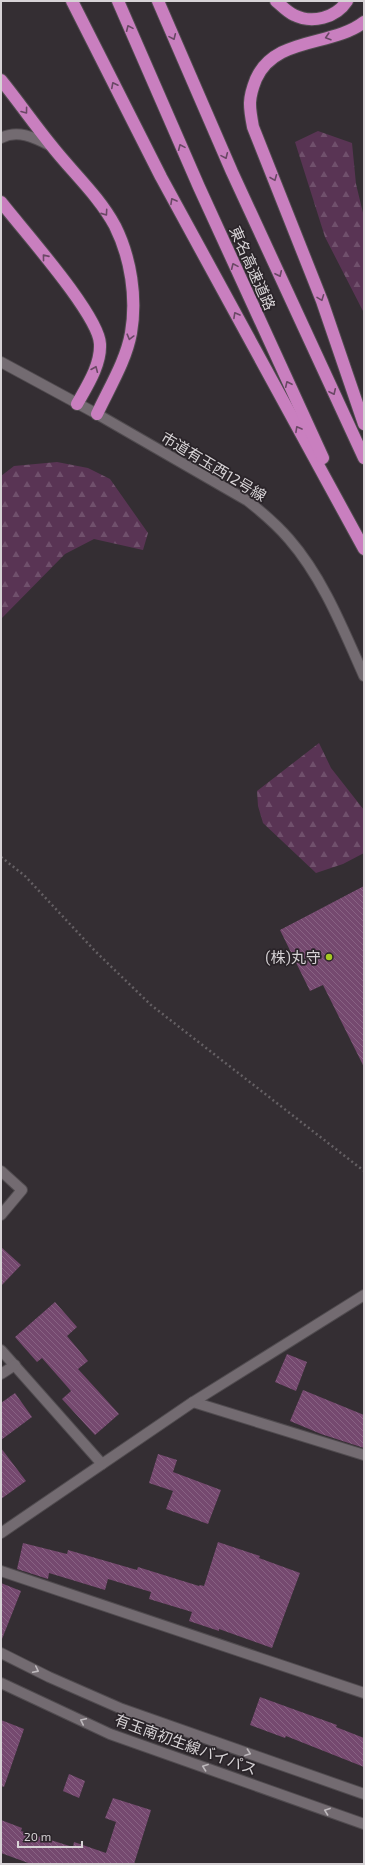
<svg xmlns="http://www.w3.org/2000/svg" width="365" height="1865" font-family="'Exo 2','Noto Sans JP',sans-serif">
	<defs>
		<pattern id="forest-firs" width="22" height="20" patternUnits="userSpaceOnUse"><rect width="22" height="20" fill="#593454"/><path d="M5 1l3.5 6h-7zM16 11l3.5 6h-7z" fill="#70506c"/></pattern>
		<pattern id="building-back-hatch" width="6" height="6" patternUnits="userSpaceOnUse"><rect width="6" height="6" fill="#75496f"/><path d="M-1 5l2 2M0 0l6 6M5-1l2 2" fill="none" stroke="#886283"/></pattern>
	</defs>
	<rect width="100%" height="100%" fill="#342e33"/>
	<g fill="url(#forest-firs)">
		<path d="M318,131L352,143L356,184L364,217V313L325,237L295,142Z"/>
		<path d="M57,462L88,468L110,479L148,533L143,550L94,539L65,554L1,619V476L14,466Z"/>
		<path d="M319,743L331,768L364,810V853L343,864L316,873L263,823L258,806L257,791Z"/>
	</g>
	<g fill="url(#building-back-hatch)">
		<path d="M364,886V1067L323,985L310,991L280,930Z"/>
		<path d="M1,1247L21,1265L1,1286Z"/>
		<path d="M55,1302L77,1327L67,1336L88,1361L78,1369L119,1414L95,1435L62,1399L71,1391L42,1358L37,1362L15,1337Z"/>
		<path d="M287,1354L307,1362L296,1391L275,1382Z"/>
		<path d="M303,1390L364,1415V1448L321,1434L290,1421Z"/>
		<path d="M15,1393L32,1417L1,1440V1403Z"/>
		<path d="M1,1448L26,1481L1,1499Z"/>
		<path d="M158,1454L177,1460L173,1472L221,1490L208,1524L166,1509L173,1491L149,1483Z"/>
		<path d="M218,1542L260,1556L259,1558L300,1573L272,1648L219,1629V1631L189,1621L192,1612L149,1599L151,1592L108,1579L105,1590L49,1573L48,1579L17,1569L23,1543L67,1554L68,1550L137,1570L138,1567L199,1586L200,1585L204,1586Z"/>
		<path d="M1,1583L21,1591L2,1639H1Z"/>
		<path d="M260,1697L337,1725L336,1727L364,1738V1767L286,1736L285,1738L250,1725Z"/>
		<path d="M1,1720L24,1729L4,1787L1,1786Z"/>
		<path d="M69,1774L85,1781L79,1798L63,1791Z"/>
		<path d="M113,1798L151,1810L134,1864H31L1,1853V1820L22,1828L21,1831L73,1847L74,1842L106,1853L116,1822L105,1818Z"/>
	</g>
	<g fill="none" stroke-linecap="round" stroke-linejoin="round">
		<defs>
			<path id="service" d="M1,138C18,129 35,138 51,146"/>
			<g id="minor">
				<path d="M1,1171L22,1190L1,1215"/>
				<path d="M1,1350L102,1464"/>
				<path d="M1,1374L15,1365"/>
				<path d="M193,1402L364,1455"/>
				<path d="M1,1533L193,1402L364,1295"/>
				<path d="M1,1571L364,1693"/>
			</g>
			<g id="tertiary">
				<path d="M1,362L97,414L248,501C263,513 277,525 289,539C323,578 343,629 364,676"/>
				<path d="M1,1653L49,1677L122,1709L364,1794"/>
				<path d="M1,1683L110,1734L364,1824"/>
			</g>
			<g id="motorway">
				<path d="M72,1L161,177L364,549"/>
				<path d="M118,1L199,187L323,458"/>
				<path d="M158,1L232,172L364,458"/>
				<path d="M276,1C281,5 287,12 294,15C312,24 336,18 347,1"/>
				<path d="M364,22C332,47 275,36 256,79C248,99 249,106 253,127L322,301L364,424"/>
				<path d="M1,80C18,101 34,124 51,145C72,172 99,196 115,226C131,258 137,298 131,333C126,361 109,388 97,414"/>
				<path d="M1,202C22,229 99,315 100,344C101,365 87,386 77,404"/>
			</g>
		</defs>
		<use href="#service" stroke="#504b4f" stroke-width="12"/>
		<use href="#minor" stroke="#504b4f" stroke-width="12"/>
		<use href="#tertiary" stroke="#504b4f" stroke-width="12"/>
		<use href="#motorway" stroke="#504b4f" stroke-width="14"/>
		<path stroke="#656064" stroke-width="2.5" stroke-dasharray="2 3" stroke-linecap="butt" d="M1,857L25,876L96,952L151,1005L364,1171"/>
		<use href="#service" stroke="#736b71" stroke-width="10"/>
		<use href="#minor" stroke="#736b71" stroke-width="10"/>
		<use href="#tertiary" stroke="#736b71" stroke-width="10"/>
		<use href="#motorway" stroke="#c97fbf" stroke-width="12"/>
	</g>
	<defs><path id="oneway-chevron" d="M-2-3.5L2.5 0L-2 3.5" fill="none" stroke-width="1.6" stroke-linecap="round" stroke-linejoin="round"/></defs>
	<g stroke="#6a4865">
		<use href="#oneway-chevron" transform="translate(129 28) rotate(-114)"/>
		<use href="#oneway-chevron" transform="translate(173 37) rotate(66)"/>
		<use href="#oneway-chevron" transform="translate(328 37) rotate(163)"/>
		<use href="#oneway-chevron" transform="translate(114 85) rotate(-117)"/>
		<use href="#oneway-chevron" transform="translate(25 111) rotate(53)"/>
		<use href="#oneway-chevron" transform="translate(181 147) rotate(-114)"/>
		<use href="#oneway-chevron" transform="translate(225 156) rotate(66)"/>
		<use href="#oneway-chevron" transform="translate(274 178) rotate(68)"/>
		<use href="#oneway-chevron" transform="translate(173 201) rotate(-119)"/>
		<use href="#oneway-chevron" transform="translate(105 213) rotate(55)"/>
		<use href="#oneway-chevron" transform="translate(45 257) rotate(-129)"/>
		<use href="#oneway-chevron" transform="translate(234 266) rotate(-114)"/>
		<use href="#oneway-chevron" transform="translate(279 274) rotate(65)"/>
		<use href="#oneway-chevron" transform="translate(321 298) rotate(69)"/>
		<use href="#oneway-chevron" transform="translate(236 315) rotate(-119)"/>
		<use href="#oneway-chevron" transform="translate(130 337) rotate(105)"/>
		<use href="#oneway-chevron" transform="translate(95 369) rotate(-67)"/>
		<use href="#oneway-chevron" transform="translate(288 384) rotate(-115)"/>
		<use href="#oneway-chevron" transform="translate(333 392) rotate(65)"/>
		<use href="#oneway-chevron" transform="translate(298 429) rotate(-119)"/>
	</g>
	<g stroke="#beb9bd">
		<use href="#oneway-chevron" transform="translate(36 1670) rotate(26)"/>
		<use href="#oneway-chevron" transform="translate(83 1721) rotate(-155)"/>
		<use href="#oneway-chevron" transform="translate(248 1753) rotate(20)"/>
		<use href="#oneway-chevron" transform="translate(205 1767) rotate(-160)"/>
		<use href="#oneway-chevron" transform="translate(327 1811) rotate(-160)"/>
	</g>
	<circle fill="#a5c823" stroke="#2a2429" stroke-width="1.5" cx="329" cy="957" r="4"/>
	<g text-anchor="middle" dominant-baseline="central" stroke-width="3.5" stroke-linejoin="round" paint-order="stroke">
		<g font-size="15" fill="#d7d3d6" stroke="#2a2429">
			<text transform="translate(253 268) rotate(66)">東名高速道路</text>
			<text transform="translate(214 466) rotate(31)">市道有玉西12号線</text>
			<text transform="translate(186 1744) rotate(20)">有玉南初生線バイパス</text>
		</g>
		<g font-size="15" fill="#d7d3d6" stroke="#2a2429" text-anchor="end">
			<text x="321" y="957">(株)丸守</text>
		</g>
	</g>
	<rect width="365" height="1865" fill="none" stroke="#d7d3d6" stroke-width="4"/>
	<path d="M18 1841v6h64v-6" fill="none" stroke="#d7d3d6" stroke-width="2"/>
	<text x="24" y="1841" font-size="12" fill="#d7d3d6" stroke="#2a2429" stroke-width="3" paint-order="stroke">20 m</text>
</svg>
